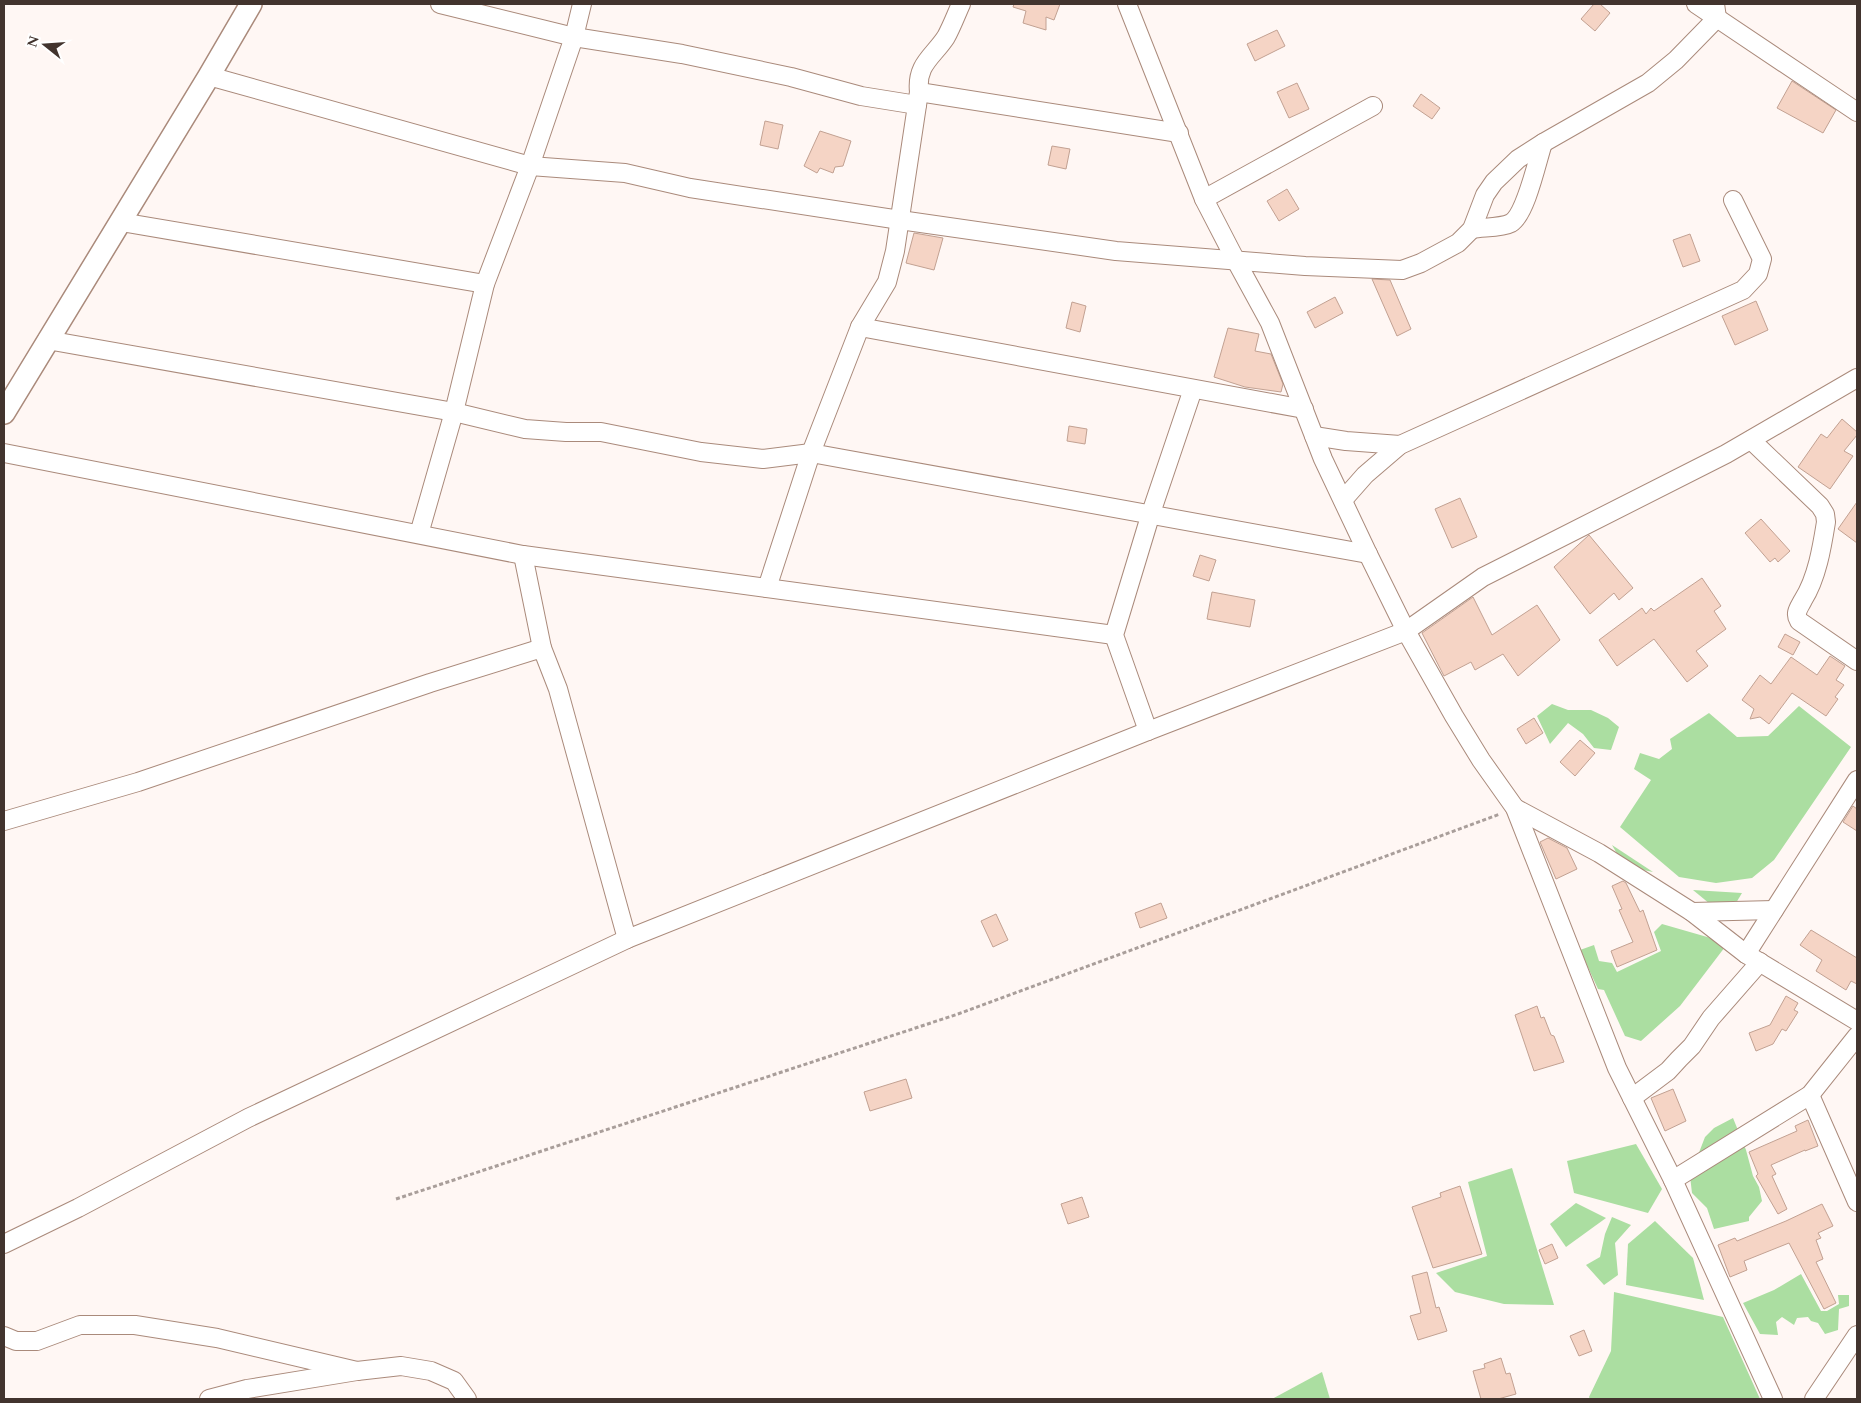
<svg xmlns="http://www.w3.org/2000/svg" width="1861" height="1403" font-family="Spectral,serif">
	<rect width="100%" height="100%" fill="#fff7f4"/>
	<g fill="#abdea1">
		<path d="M1552,704L1568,710H1591L1608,718L1619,727L1611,750L1594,748L1583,734L1568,723L1550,744L1537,716Z"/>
		<path d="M1799,706L1851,747L1774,860L1752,878L1716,883L1679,877L1620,827L1651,780L1634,769L1640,753L1659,759L1672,749L1670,739L1709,713L1737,737L1768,736Z"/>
		<path d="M1612,845L1653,872L1624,866Z"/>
		<path d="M1693,890L1742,893L1727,918Z"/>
		<path d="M1662,924L1728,943L1680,1006L1641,1041L1625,1036L1604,990L1598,989L1580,950L1594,945L1599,961L1612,963L1617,972L1661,951L1654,932Z"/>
		<path d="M1733,1118L1746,1150L1753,1176L1759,1187L1762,1201L1749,1217V1221L1714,1229L1707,1208L1692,1193L1690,1176L1705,1137L1714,1128Z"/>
		<path d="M1636,1144L1662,1189L1648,1213L1574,1193L1567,1161Z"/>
		<path d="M1512,1168L1554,1305L1504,1304L1455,1292L1436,1273L1487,1256L1468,1182Z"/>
		<path d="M1576,1203L1606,1218L1566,1247L1550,1224Z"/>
		<path d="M1612,1217L1631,1225L1615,1243L1618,1275L1604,1285L1586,1265L1600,1257L1605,1234Z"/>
		<path d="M1655,1221L1693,1258L1704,1300L1626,1285L1628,1244Z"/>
		<path d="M1801,1274L1821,1311H1827L1839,1304L1838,1295H1849V1306L1839,1309L1838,1330L1825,1334L1818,1323L1811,1321L1808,1317L1797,1318L1794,1325L1782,1317L1776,1322L1778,1335L1760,1334L1743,1303L1774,1290Z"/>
		<path d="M1614,1292L1723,1317L1760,1399H1590L1589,1397L1611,1351Z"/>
		<path d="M1322,1372L1330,1399H1272Z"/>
	</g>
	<g fill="#f5d4c5" stroke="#c2a192">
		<path d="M1014,4H1060L1054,20L1046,17V30L1023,23L1026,11L1013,7Z"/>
		<path d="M1594,4H1600L1610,13L1595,31L1581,19Z"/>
		<path d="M1277,30L1285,46L1255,61L1247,44Z"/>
		<path d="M1792,81L1836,110L1823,133L1777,108Z"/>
		<path d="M1297,83L1309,109L1289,118L1277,92Z"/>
		<path d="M1421,94L1440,108L1432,119L1413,106Z"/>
		<path d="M765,121L783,125L778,149L760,145Z"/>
		<path d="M820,131L851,141L843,166L835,167L833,173L820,168L817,173L804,166Z"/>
		<path d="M1052,146L1070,149L1066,169L1048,165Z"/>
		<path d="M1287,189L1299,209L1279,221L1267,201Z"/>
		<path d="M914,233L943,238L934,270L906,263Z"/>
		<path d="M1690,234L1700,261L1683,267L1673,240Z"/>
		<path d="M1372,279L1390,280L1411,329L1397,336Z"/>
		<path d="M1335,297L1343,313L1315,328L1307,312Z"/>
		<path d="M1756,301L1768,330L1735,345L1722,316Z"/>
		<path d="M1072,302L1086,306L1080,332L1066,328Z"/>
		<path d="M1228,328L1259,334L1255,351L1271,354L1283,384L1281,392L1245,387L1214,377Z"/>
		<path d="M1842,419L1857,432V435L1844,451L1853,456L1830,489L1798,467L1821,434L1827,438Z"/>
		<path d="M1069,426L1087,429L1085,444L1067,441Z"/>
		<path d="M1460,498L1477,537L1452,548L1435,509Z"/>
		<path d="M1857,502V543L1838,529Z"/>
		<path d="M1761,519L1790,551L1778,562L1775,558L1770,562L1745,533Z"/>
		<path d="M1589,535L1633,588L1619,600L1614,593L1590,614L1554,567Z"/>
		<path d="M1200,555L1216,560L1209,581L1193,576Z"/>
		<path d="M1702,578L1721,606L1714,611L1726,629L1696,651L1708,666L1687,682L1654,639L1617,666L1599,640L1642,608L1646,614L1651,608L1654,611Z"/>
		<path d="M1212,592L1255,600L1250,627L1207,619Z"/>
		<path d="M1473,597L1492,635L1537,605L1560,640L1518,676L1503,654L1475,670L1471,662L1444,676L1422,633Z"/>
		<path d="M1785,634L1800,642L1793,655L1778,647Z"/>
		<path d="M1830,656L1845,666L1836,680L1844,685L1835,697L1838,699L1826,716L1792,693L1769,724L1760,717L1750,719L1754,709L1742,700L1760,675L1771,684L1791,657L1817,675Z"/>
		<path d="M1534,718L1543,733L1526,744L1517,729Z"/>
		<path d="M1580,740L1595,753L1575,776L1560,762Z"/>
		<path d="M1853,806L1857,809V831L1843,822Z"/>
		<path d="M1548,838L1567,848L1577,869L1556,879L1540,842Z"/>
		<path d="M1623,881L1626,883L1640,912L1643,910L1657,950L1617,967L1611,951L1633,942L1619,910L1622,909L1612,886Z"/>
		<path d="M1161,903L1167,918L1140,928L1135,913Z"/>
		<path d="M996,914L1008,940L993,947L981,921Z"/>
		<path d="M1811,930L1857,958V984L1851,981L1846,990L1816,971L1822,960L1800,945Z"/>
		<path d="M1786,996L1798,1003L1794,1010L1798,1012L1786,1031L1782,1029L1773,1044L1756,1051L1749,1033L1770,1025Z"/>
		<path d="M1537,1006L1541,1018L1544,1017L1551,1035L1554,1036L1564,1062L1534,1071L1515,1015Z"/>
		<path d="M906,1079L912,1098L870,1111L864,1092Z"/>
		<path d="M1673,1089L1686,1121L1665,1131L1651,1098Z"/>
		<path d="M1808,1120L1818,1146L1805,1151V1150L1771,1165L1776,1174L1772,1176L1787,1209L1778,1214L1756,1176L1758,1174L1749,1152L1797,1131L1795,1126Z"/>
		<path d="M1460,1186L1482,1254L1433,1268L1412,1207L1441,1197L1440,1193Z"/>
		<path d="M1082,1197L1089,1217L1068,1224L1061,1204Z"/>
		<path d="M1822,1204L1833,1226L1818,1233L1821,1238L1816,1240L1823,1259L1816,1262L1836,1303L1824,1309L1789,1243L1744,1261L1747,1270L1730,1277L1718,1245L1735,1238L1737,1241L1786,1221Z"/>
		<path d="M1552,1244L1558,1258L1545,1264L1539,1250Z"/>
		<path d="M1427,1272L1436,1308L1439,1307L1447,1331L1418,1340L1410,1316L1421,1313L1412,1276Z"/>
		<path d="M1584,1330L1592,1351L1579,1356L1570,1336Z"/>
		<path d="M1501,1358L1506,1374L1510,1373L1516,1394L1498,1399H1481L1473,1371L1485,1368L1484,1364Z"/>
	</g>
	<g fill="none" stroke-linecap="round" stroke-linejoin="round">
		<defs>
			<g id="minor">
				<path d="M440,4L574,37L682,54L791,77L861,96L917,105"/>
				<path d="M1127,4L1204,199L1235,259L1270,323L1323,459L1368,554L1406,631L1454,716L1481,760L1515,808L1617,1068L1673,1180L1773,1399"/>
				<path d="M1696,4L1857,112"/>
				<path d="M209,76L530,166L625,173L690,188L900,220L1116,251L1305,266L1402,270L1421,263L1458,243L1472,229L1485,195L1494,182L1518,159L1543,143L1648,83L1676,60L1717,18L1715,4"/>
				<path d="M919,92L1179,133"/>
				<path d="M1204,199L1373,106"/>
				<path d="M121,222L485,284"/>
				<path d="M1472,229C1484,227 1501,228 1511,223C1526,214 1537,161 1543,143"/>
				<path d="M860,327L1304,409"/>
				<path d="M47,340L454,412L525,429L566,432H601L701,452L763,459L811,453L1368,554"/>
				<path d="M1314,436L1346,441L1400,445"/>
				<path d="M1751,440L1820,506L1825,514L1826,522C1822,547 1817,578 1803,600C1799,608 1794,613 1799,621L1857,661"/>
				<path d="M4,453L523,555L1114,635"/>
				<path d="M1343,500L1365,475L1400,445L1743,290L1758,274L1762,259L1733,200"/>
				<path d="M419,534L454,412L485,284L530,166L574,37L582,4"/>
				<path d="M523,555L542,648"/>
				<path d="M767,588L811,453L860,327L887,282L895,251L919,92C916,64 933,57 946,37C952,26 956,15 961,4"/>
				<path d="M1148,731L1114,635L1151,513L1193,389"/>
				<path d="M1515,808L1599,853L1692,912L1746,954L1857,1021"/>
				<path d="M4,821L138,782L430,683L542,648L558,689L627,939"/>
				<path d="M1692,912L1774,910"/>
				<path d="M1746,954L1857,780"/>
				<path d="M1810,1095L1857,1202"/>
				<path d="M1632,1098L1668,1071L1679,1059L1692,1046L1711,1018L1760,962"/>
				<path d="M1673,1180L1810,1095L1857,1036"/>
				<path d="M4,1244L78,1208L248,1118L627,939L1148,731L1406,631L1483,577L1726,454L1857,378"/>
				<path d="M4,1336L16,1341H37L80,1325H135L217,1338L357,1371"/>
				<path d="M209,1399L247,1389L357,1371L401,1366L431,1371L454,1381L467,1399"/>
				<path d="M1814,1399L1857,1335"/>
			</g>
			<path id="tertiary" d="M4,413L209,76L251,4"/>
		</defs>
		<use href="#minor" stroke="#aa8a7b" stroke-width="20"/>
		<use href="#tertiary" stroke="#aa8a7b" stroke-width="24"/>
		<path stroke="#a99e9a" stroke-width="3" stroke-dasharray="4 2.5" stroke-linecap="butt" d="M396,1199L958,1014L1500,814"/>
		<use href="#minor" stroke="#fff" stroke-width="18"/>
		<use href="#tertiary" stroke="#fff" stroke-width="21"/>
	</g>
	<rect width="1861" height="1403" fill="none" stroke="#42342e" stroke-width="10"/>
	<g transform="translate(45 45) rotate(287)" stroke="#ffffff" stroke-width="4" paint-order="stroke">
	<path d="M0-4L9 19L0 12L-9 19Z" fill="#42342e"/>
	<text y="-8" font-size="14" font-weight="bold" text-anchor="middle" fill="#42342e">N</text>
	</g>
</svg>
